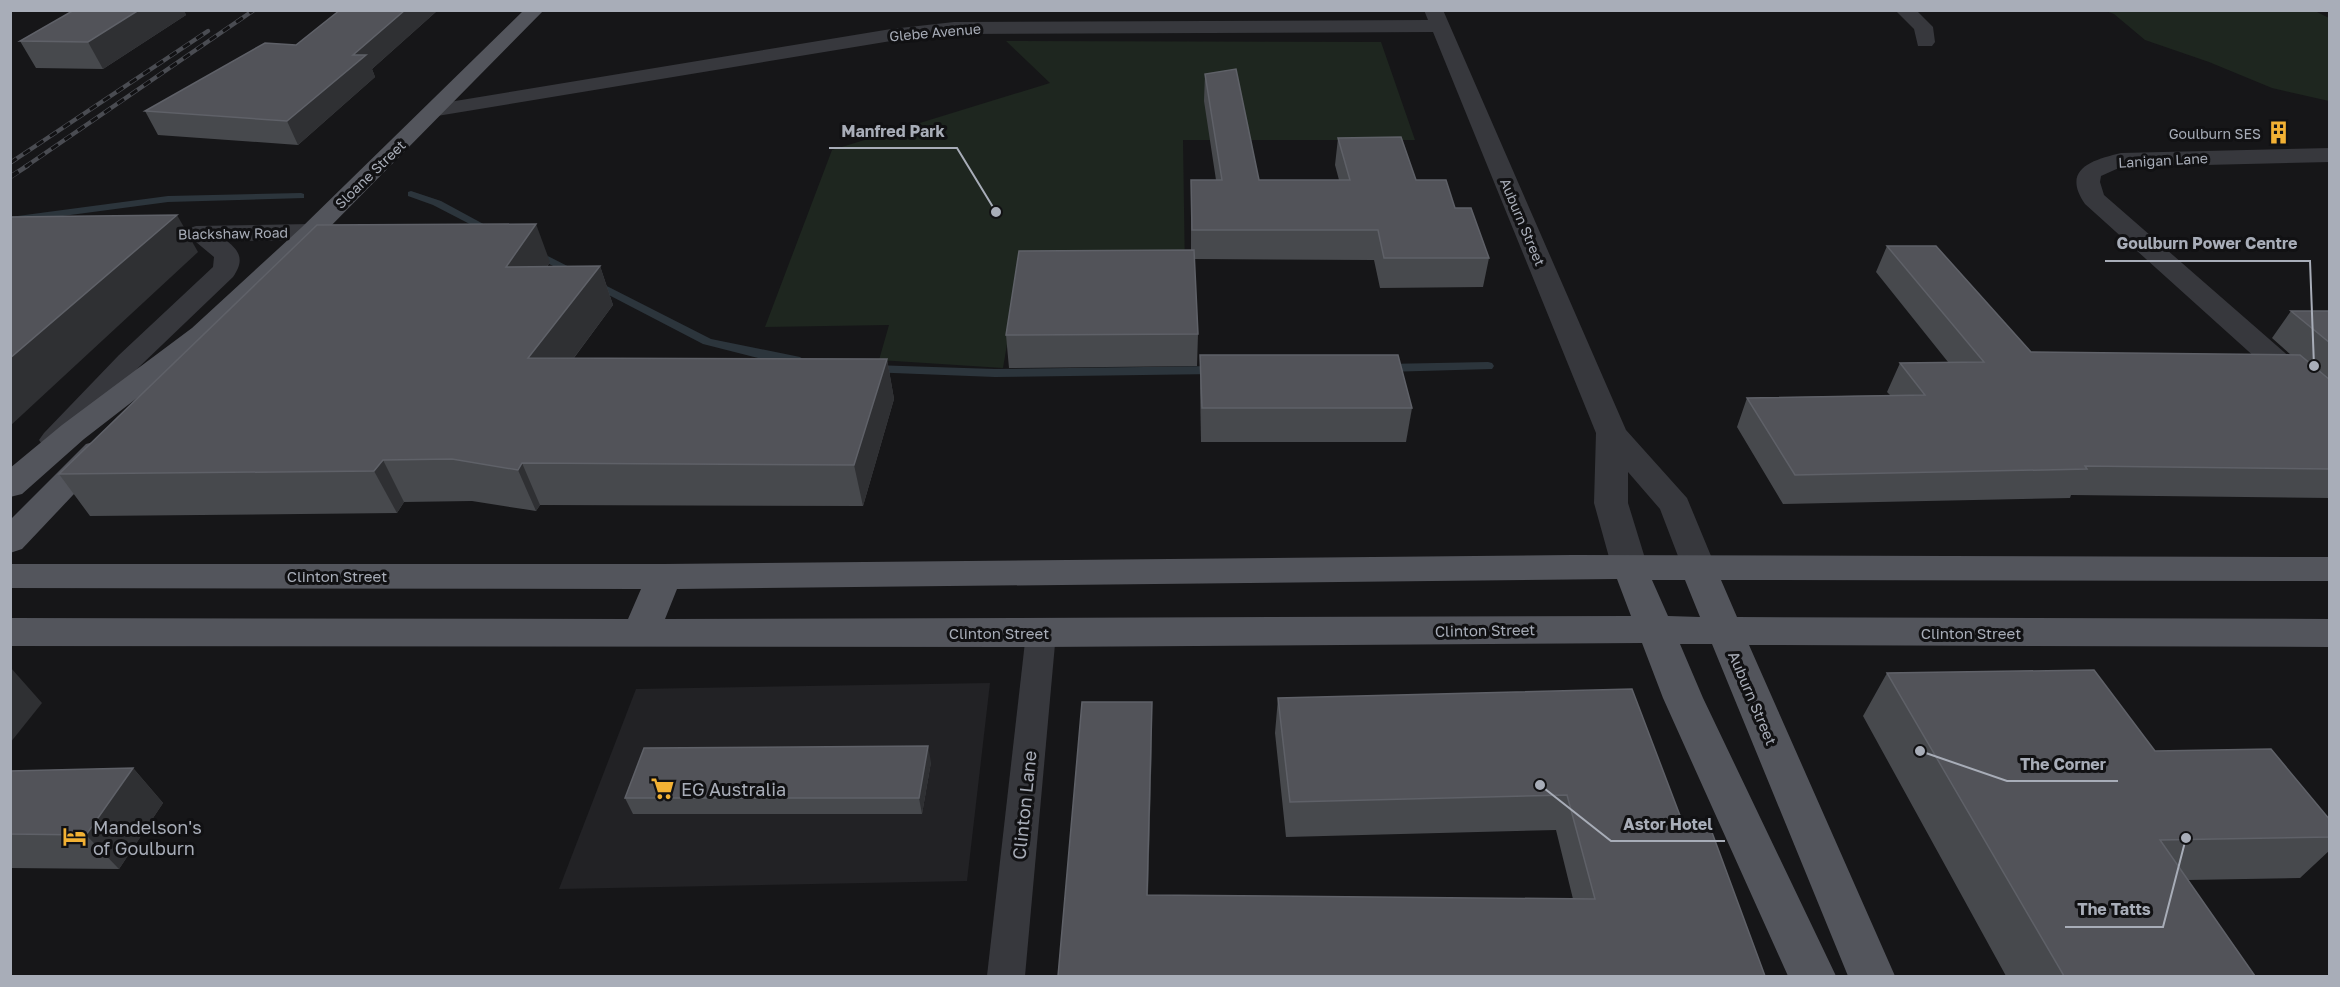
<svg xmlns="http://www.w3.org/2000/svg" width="2340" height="987" font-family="'Golos Text',sans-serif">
	<rect width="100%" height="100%" fill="#161618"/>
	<path fill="#222225" d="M990,683L967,881L559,889L636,689Z"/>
	<g fill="#1e261f">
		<path d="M2106,11H2315L2329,18V101L2272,88L2209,62L2145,40L2114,14Z"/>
		<path d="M1006,41L1381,42L1415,140H1183L1185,274L1018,279L1003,368L879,360L889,325L765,327L832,150L1050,83Z"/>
	</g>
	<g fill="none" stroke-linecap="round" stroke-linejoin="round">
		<g fill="#2c353c" fill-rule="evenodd">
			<path d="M411,191L441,201L500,233L499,235H491L433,205L408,196V192Z"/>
			<path d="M301,193L304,194V198L168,202L10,223V217L168,196Z"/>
			<path d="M534,249L711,339L800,357L806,361L800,365L762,359L703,344L530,254L529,252Z"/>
			<path d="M1488,362L1492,363L1494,366L1492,369L1385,372L1379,368L1385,364Z"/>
			<path d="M872,365L995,369L1216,366L1222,370L1216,374L995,377L868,372L866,369Z"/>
		</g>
		<path fill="#37383d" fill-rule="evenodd" d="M1041,622L1052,625L1056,633L1025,976H987L1026,633L1030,625Z"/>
		<g fill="#37383d" fill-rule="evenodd">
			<path d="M1424,10H1443L1626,430L1687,498L1716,568L1710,577L1698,580L1686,577L1660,509L1628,472V503L1648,568L1642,577L1630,580L1618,577L1612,568L1594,503L1596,433L1433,32L954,34L891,41L437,116L429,115L426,110L429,105L437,104L891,29L954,22L1428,20Z"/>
			<path d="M1895,10H1916L1933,27L1935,42L1932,46H1918L1914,29Z"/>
			<path d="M2330,148V162L2121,167L2101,176L2100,182L2104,195L2330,392V417L2319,415L2085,204C2061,169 2092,160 2121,153Z"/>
		</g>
		<path fill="#37383d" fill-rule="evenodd" d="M311,224L320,227L324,232L320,237L311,240L227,241C241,252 244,261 233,277L139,367L66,447L55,450L44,447L39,440L44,433L119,355L213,267L214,257L196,242L187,239L183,234L187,229L196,226Z"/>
		<g fill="#53555c" fill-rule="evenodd">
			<path d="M524,10H544L320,237L212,340L84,439L22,494L10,497V468L62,425L192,328L302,227Z"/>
			<path d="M97,441L108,444L113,451L108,458L22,549L10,553V520L86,444Z"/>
			<path d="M1572,555L2330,557V581L1721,580L1737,617L2330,619V647L1749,645L1895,976H1848L1712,644H1680L1703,698L1836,976H1788L1663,698L1642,643L1041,647L10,646V618L628,619L641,589L10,588V564H664ZM1617,579L1631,616L665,619L677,589ZM1652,580H1685L1700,617L1668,616Z"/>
		</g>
		<defs>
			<g id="rail-far1">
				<path d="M10,163L208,31"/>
				<path d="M25,167L254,10"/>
			</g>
			<path id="rail" d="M10,177L27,166"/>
		</defs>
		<use href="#rail-far1" stroke="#4a4c52" stroke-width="4.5"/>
		<use href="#rail" stroke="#4a4c52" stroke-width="5"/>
		<use href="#rail-far1" stroke="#111113" stroke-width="3" stroke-dasharray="8" stroke-linecap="butt"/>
		<use href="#rail" stroke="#111113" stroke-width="4" stroke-dasharray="10" stroke-linecap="butt"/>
	</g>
	<g fill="#47494d">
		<path d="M74,10H193L184,11L186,15L103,69L36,68L20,41Z"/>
		<path d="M340,10H438L372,69L375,77L298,145L158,135L145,111L296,45Z"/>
		<path d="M1205,74L1259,180H1339L1335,165L1338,138L1416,180L1455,208L1489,258L1483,287L1380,288L1374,260L1194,259L1198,334L1197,366L1009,368L1006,335L1191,250V180H1216L1204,101Z"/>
		<path d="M1887,246L2031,352L2291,355L2272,338L2291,311H2330V498L2071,495L2070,498L1783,504L1737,427L1747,398L1890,395L1887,392L1900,363L1948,362L1876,272Z"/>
		<path d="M550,262L547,267L600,266L613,305L574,358L887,359L894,399L863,506L540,505L536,511L472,501L404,502L397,513L90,516L59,474Z"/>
		<path d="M1200,355L1412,408L1406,442H1201L1200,388Z"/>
		<path d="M1887,673L2155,751L2330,820V850L2300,878L2188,880L2255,976H2006L1863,716Z"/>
		<path d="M1278,698L1684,826L1759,964L1058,976L1152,702V737L1148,895L1573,899L1556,830L1286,837L1275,733Z"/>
		<path d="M931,762L922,814H633L625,798Z"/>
		<path d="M133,768L163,803L119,869L10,868V771Z"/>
	</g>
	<g fill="#2f3033">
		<path d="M139,10H184L186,15L103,69L88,42Z"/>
		<path d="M405,10H438L372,69L375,77L298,145L287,121L353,55Z"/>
		<path d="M177,215L198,252L10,426V358Z"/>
		<path d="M536,224L550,262L521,306L506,267Z"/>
		<path d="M600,266L613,305L544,398L528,358Z"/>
		<path d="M887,359L894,399L863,506L854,465Z"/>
		<path d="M383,460L404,502L397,513L374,471Z"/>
		<path d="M522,463L540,505L536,511L518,470Z"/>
		<path d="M11,668L42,703L10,743V669Z"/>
		<path d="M1152,702V737L1147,929V895Z"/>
		<path d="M928,746L931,762L922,814L919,798Z"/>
		<path d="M133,768L163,803L119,869L86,835Z"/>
	</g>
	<g fill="#525359" stroke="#5f6168" stroke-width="1.5">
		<path d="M74,10H139L88,42L20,41Z"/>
		<path d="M340,10H405L353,55H366L287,121L145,111L265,43L296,45Z"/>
		<path d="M1236,69L1259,180H1350L1338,138L1401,137L1416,180H1446L1455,208H1471L1489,258H1384L1378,230H1192L1191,180H1222L1205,74Z"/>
		<path d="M177,215L10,358V217Z"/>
		<path d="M536,224L506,267L600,266L528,358L887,359L854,465L522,463L518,470L452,459L383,460L374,471L59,474L317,225Z"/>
		<path d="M1887,246H1936L2031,352L2300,355L2330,380V469L2085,466L2087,469L1795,475L1747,398L1925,395L1900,363L1984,362Z"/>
		<path d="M1194,250L1198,334L1006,335L1019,251Z"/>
		<path d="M2291,311H2330V343Z"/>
		<path d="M1200,355H1398L1412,408H1202Z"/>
		<path d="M2094,670L2155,751L2271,749L2330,820V837L2160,840L2255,976H2064L1887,673Z"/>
		<path d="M1632,689L1684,826L1710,827L1765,976H1058L1082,702H1152L1147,895L1595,899L1567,795L1290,802L1278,698Z"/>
		<path d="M928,746L919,798H625L644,748Z"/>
		<path d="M133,768L86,835L10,834V771Z"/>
	</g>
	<defs>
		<symbol id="building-bare" viewBox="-9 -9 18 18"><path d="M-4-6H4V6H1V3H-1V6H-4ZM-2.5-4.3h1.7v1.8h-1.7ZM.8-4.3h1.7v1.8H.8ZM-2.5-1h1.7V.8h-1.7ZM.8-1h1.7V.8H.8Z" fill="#f2b134" stroke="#111113" stroke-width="2.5" paint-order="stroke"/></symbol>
		<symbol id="supermarket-bare" viewBox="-9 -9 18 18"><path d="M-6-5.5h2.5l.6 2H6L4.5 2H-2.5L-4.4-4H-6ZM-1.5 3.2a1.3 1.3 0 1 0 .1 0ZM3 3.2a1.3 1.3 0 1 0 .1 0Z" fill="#f2b134" stroke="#111113" stroke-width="2.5" paint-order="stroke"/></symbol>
		<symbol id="hotel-bare" viewBox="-9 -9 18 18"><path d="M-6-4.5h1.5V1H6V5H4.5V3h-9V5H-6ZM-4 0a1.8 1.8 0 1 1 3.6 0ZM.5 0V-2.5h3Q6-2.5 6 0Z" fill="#f2b134" stroke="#111113" stroke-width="2.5" paint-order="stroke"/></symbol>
	</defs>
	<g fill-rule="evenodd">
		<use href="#building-bare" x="2262" y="116" width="33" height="33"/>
		<use href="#supermarket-bare" x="646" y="772" width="33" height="33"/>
		<use href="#hotel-bare" x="58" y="820" width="33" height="33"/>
	</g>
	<g text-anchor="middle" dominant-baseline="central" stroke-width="6" stroke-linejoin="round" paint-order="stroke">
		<g font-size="14" fill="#a8adb8" stroke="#111113">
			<text transform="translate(935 32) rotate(-5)">Glebe Avenue</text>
			<text transform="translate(2163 160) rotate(-3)">Lanigan Lane</text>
			<text transform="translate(370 174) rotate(-44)">Sloane Street</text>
			<text transform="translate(1523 222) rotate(67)">Auburn Street</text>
			<text transform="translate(233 233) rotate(-1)">Blackshaw Road</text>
		</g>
		<g font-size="14" fill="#a8adb8" stroke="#111113" text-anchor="end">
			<text x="2261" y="133">Goulburn SES</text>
		</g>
		<g font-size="15" fill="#a8adb8" stroke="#111113">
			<text x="337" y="576">Clinton Street</text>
			<text transform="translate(1485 630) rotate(-1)">Clinton Street</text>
			<text x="999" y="633">Clinton Street</text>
			<text x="1971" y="633">Clinton Street</text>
			<text transform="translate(1753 698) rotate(67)">Auburn Street</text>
		</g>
		<g font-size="18" fill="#a8adb8" stroke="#111113" text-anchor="start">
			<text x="681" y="789">EG Australia</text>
			<text x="93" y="827">Mandelson's<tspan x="93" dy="21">of Goulburn</tspan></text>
		</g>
		<g font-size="18" fill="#a8adb8" stroke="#111113">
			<text transform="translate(1024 805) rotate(-84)">Clinton Lane</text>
		</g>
	</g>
	<path fill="none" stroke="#a8adb8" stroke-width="2" d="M996 212L957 148H829M2314 366L2310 261H2105M1920 751L2007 781H2118M1540 785L1611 841H1725M2186 838L2163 927H2065"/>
	<g fill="#a8adb8" stroke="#111113" stroke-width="2">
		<circle cx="996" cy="212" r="6"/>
		<circle cx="2314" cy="366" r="6"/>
		<circle cx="1920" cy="751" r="6"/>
		<circle cx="1540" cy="785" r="6"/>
		<circle cx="2186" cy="838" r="6"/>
	</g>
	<g font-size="16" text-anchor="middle" font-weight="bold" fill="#a8adb8" stroke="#111113" stroke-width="6" stroke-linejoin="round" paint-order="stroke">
		<text x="893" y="137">Manfred Park</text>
		<text x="2207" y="249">Goulburn Power Centre</text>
		<text x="2063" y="770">The Corner</text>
		<text x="1668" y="830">Astor Hotel</text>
		<text x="2114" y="915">The Tatts</text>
	</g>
	<rect width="2340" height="987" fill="none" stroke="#a8adb8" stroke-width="24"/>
</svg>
